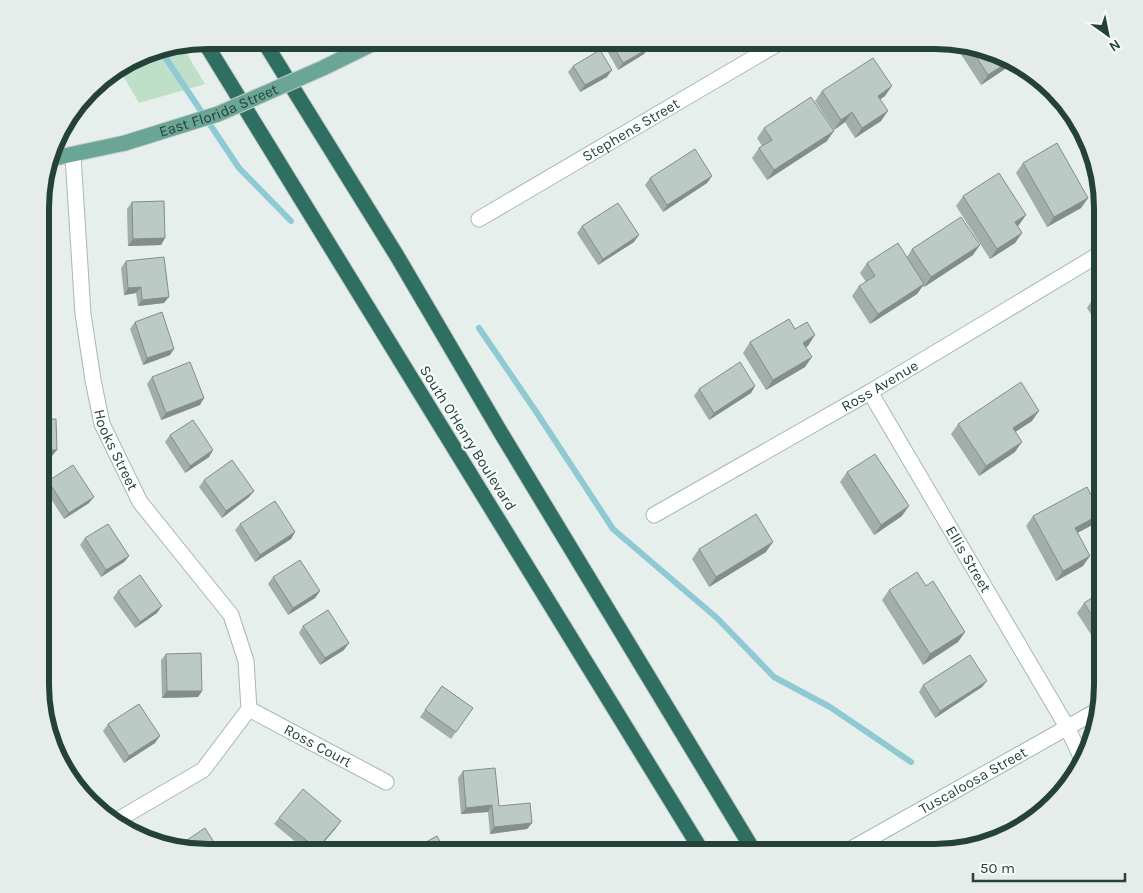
<svg xmlns="http://www.w3.org/2000/svg" width="1143" height="893" font-family="Karla,sans-serif">
	<rect width="100%" height="100%" fill="#e6efeb"/>
	<path fill="#bfe0c8" d="M181,44L205,84L139,103L119,69L154,49Z"/>
	<g fill="none" stroke-linecap="round" stroke-linejoin="round">
		<g stroke="#8ec9d4" stroke-width="6">
			<path d="M159,48L239,168L291,221"/>
			<path d="M479,328L535,410L613,529L717,618L774,677L830,707L911,762"/>
		</g>
		<defs>
			<g id="minor">
				<path id="s1" d="M73,156L83,314L93,380L102,424L140,502L231,615L246,661L249,709"/>
				<path id="s2" d="M479,219L784,40"/>
				<path id="s3" d="M870,392L1067,727L1083,761"/>
				<path id="s4" d="M654,515L870,392L1103,252"/>
				<path id="s5" d="M249,709L386,782"/>
				<path d="M114,822L203,770L249,709"/>
				<path id="s6" d="M844,853L1100,709"/>
			</g>
			<path id="major" d="M50,159L125,143"/>
			<g id="highway">
				<path d="M263,40L397,256L501,433L755,853"/>
				<path d="M204,41L703,853"/>
			</g>
		</defs>
		<use href="#minor" stroke="#a8b8b2" stroke-width="17"/>
		<use href="#major" stroke="#c2cac8" stroke-width="17"/>
		<use href="#highway" stroke="#c2cac8" stroke-width="17"/>
		<use href="#minor" stroke="#fff" stroke-width="15"/>
		<use href="#major" stroke="#6aa596" stroke-width="15"/>
		<use href="#highway" stroke="#2f6f62" stroke-width="15"/>
		<defs>
			<g id="major-bridge">
				<path id="s7" d="M125,143L218,114L323,68L378,41"/>
			</g>
		</defs>
		<use href="#major-bridge" stroke="#c2cac8" stroke-width="17" stroke-linecap="butt"/>
		<use href="#major-bridge" stroke="#6aa596" stroke-width="15"/>
	</g>
	<g fill="#a1aea9">
		<path d="M611,42L644,54L618,70L606,49Z"/>
		<path d="M953,42L1000,53L1012,61L1008,67L981,85Z"/>
		<path d="M573,66L607,77L580,92L568,72Z"/>
		<path d="M822,91L885,96L880,99L881,121L855,138L845,122L834,130L815,101Z"/>
		<path d="M764,128L827,141L767,180L752,158L759,148L762,146L757,138Z"/>
		<path d="M1023,163L1088,198L1081,208L1047,227L1016,173Z"/>
		<path d="M712,176L707,183L663,212L645,185L650,178Z"/>
		<path d="M963,196L1026,215L1017,226L1022,233L1015,243L990,259L956,206Z"/>
		<path d="M132,202L165,238L161,245L128,246L127,209Z"/>
		<path d="M582,226L634,242L598,265L577,233Z"/>
		<path d="M912,249L973,255L924,287L923,286L917,294L870,324L852,296L859,286L866,282L860,273L867,263L907,257Z"/>
		<path d="M126,261L164,303L138,306L136,293L124,295L121,268Z"/>
		<path d="M1103,292V333L1087,308L1094,297Z"/>
		<path d="M135,322L170,355L143,365L130,329Z"/>
		<path d="M795,329L808,346L805,347V367L766,390L743,353L750,342Z"/>
		<path d="M152,377L200,405L161,420L147,384Z"/>
		<path d="M755,386L751,393L709,420L694,396L699,389Z"/>
		<path d="M1032,421L1015,432V452L979,476L951,434L958,424Z"/>
		<path d="M170,435L213,450L209,457L185,473L165,442Z"/>
		<path d="M847,472L902,516L874,535L840,482Z"/>
		<path d="M204,480L254,491L249,497L222,518L199,487Z"/>
		<path d="M48,481L89,503L64,519L44,488Z"/>
		<path d="M1033,516L1094,524L1077,533L1083,566L1056,581L1026,526Z"/>
		<path d="M240,524L295,532L291,539L255,562L235,530Z"/>
		<path d="M85,538L129,556L124,562L101,577L80,545Z"/>
		<path d="M699,549L766,552L709,587L692,559Z"/>
		<path d="M273,577L320,591L315,598L288,615L268,584Z"/>
		<path d="M926,586L965,632L958,642L923,665L882,600L889,590Z"/>
		<path d="M118,591L157,613L135,628L113,598Z"/>
		<path d="M1103,591V653L1077,613L1084,603Z"/>
		<path d="M303,626L344,650L320,665L299,633Z"/>
		<path d="M166,654L202,691L198,697L162,698L161,660Z"/>
		<path d="M923,685L982,687L935,718L919,692Z"/>
		<path d="M442,686L473,708L451,739L420,717Z"/>
		<path d="M108,724L155,743L124,763L103,731Z"/>
		<path d="M463,771L499,806L532,823L527,829L490,834L488,812L461,814L458,778Z"/>
		<path d="M279,818L336,828L315,853H309L274,824Z"/>
	</g>
	<g fill="#838d89">
		<path d="M649,48L644,54L618,70L623,63Z"/>
		<path d="M1011,60L1012,61L1008,67L981,85L988,75Z"/>
		<path d="M612,70L607,77L580,92L585,85Z"/>
		<path d="M892,86L885,96L871,106L878,96Z"/>
		<path d="M888,111L881,121L855,138L862,128Z"/>
		<path d="M852,112L845,122L834,130L841,120Z"/>
		<path d="M834,131L827,141L767,180L774,170Z"/>
		<path d="M712,176L707,183L663,212L667,205Z"/>
		<path d="M1088,198L1081,208L1047,227L1054,217Z"/>
		<path d="M1026,215L1019,225L1008,232L1015,222Z"/>
		<path d="M1022,233L1015,243L990,259L997,249Z"/>
		<path d="M639,235L634,242L598,265L603,259Z"/>
		<path d="M165,238L161,245L128,246L133,239Z"/>
		<path d="M980,245L973,255L924,287L931,277Z"/>
		<path d="M924,284L917,294L870,324L878,314Z"/>
		<path d="M141,287L136,293L124,295L128,288Z"/>
		<path d="M169,297L164,303L138,306L142,300Z"/>
		<path d="M815,335L808,346L796,353L803,343Z"/>
		<path d="M174,349L170,355L143,365L147,358Z"/>
		<path d="M812,357L805,367L766,390L773,380Z"/>
		<path d="M46,386L41,393V387Z"/>
		<path d="M755,386L751,393L709,420L714,413Z"/>
		<path d="M204,398L200,405L161,420L166,413Z"/>
		<path d="M1039,411L1032,421L1006,438L1013,428Z"/>
		<path d="M1022,442L1015,452L979,476L986,466Z"/>
		<path d="M41,450H57L52,456L41,457Z"/>
		<path d="M213,450L209,457L185,473L190,466Z"/>
		<path d="M254,491L249,497L222,518L226,511Z"/>
		<path d="M94,497L89,503L64,519L69,513Z"/>
		<path d="M909,506L902,516L874,535L881,525Z"/>
		<path d="M1101,514L1094,524L1068,538L1075,528Z"/>
		<path d="M295,532L291,539L255,562L260,555Z"/>
		<path d="M773,542L766,552L709,587L716,577Z"/>
		<path d="M129,556L124,562L101,577L106,570Z"/>
		<path d="M1090,556L1083,566L1056,581L1063,571Z"/>
		<path d="M320,591L315,598L288,615L293,608Z"/>
		<path d="M162,606L157,613L135,628L140,622Z"/>
		<path d="M965,632L958,642L923,665L930,654Z"/>
		<path d="M349,643L344,650L320,665L325,658Z"/>
		<path d="M987,681L982,687L935,718L940,711Z"/>
		<path d="M167,691H202L198,697L162,698Z"/>
		<path d="M160,736L155,743L124,763L129,756Z"/>
		<path d="M492,805L488,812L461,814L466,808Z"/>
		<path d="M341,821L336,828L314,853L317,849Z"/>
		<path d="M532,823L527,829L490,834L494,827Z"/>
	</g>
	<g fill="#bbcac4" stroke="#838d89">
		<path d="M614,40H644L649,48L623,63L611,42Z"/>
		<path d="M969,46L1000,53L1011,60L988,75Z"/>
		<path d="M600,50L612,70L585,85L573,66Z"/>
		<path d="M873,58L892,86L878,96L888,111L862,128L852,112L841,120L822,91Z"/>
		<path d="M811,97L834,131L774,170L759,148L772,140L764,128Z"/>
		<path d="M1057,143L1088,198L1054,217L1023,163Z"/>
		<path d="M695,149L712,176L667,205L650,178Z"/>
		<path d="M999,173L1026,215L1015,222L1022,233L997,249L963,196Z"/>
		<path d="M164,201L165,238L133,239L132,202Z"/>
		<path d="M618,203L639,235L603,259L582,226Z"/>
		<path d="M961,217L980,245L931,277L912,249Z"/>
		<path d="M898,243L924,284L878,314L859,286L875,276L867,263Z"/>
		<path d="M164,257L169,297L142,300L141,287L128,288L126,261Z"/>
		<path d="M1103,292V312L1094,297Z"/>
		<path d="M162,312L174,349L147,358L135,322Z"/>
		<path d="M789,319L795,329L807,322L815,335L803,343L812,357L773,380L750,342Z"/>
		<path d="M190,362L204,398L166,413L152,377Z"/>
		<path d="M740,362L755,386L714,413L699,389Z"/>
		<path d="M41,365L46,386L41,387Z"/>
		<path d="M1021,382L1039,411L1013,428L1022,442L986,466L958,424Z"/>
		<path d="M41,419H56L57,450H41Z"/>
		<path d="M193,420L213,450L190,466L170,435Z"/>
		<path d="M875,454L909,506L881,525L847,472Z"/>
		<path d="M232,460L254,491L226,511L204,480Z"/>
		<path d="M73,465L94,497L69,513L48,481Z"/>
		<path d="M1087,487L1101,514L1075,528L1090,556L1063,571L1033,516Z"/>
		<path d="M275,501L295,532L260,555L240,524Z"/>
		<path d="M756,514L773,542L716,577L699,549Z"/>
		<path d="M108,524L129,556L106,570L85,538Z"/>
		<path d="M300,560L320,591L293,608L273,577Z"/>
		<path d="M917,572L926,586L933,581L965,632L930,654L889,590Z"/>
		<path d="M140,575L162,606L140,622L118,591Z"/>
		<path d="M1103,591V632L1084,603Z"/>
		<path d="M328,610L349,643L325,658L303,626Z"/>
		<path d="M201,653L202,691H167L166,654Z"/>
		<path d="M970,655L987,681L940,711L923,685Z"/>
		<path d="M442,686L473,708L456,732L425,710Z"/>
		<path d="M139,704L160,736L129,756L108,724Z"/>
		<path d="M495,768L499,806L530,803L532,823L494,827L492,805L466,808L463,771Z"/>
		<path d="M303,789L341,821L317,849L279,818Z"/>
		<path d="M205,828L220,852L197,853L175,848Z"/>
		<path d="M437,836L446,853H406Z"/>
		<path d="M347,848L366,853H345Z"/>
	</g>
	<g text-anchor="middle" dominant-baseline="central" stroke-width="4.5" stroke-linejoin="round" paint-order="stroke">
		<g font-size="15" fill="#24423a" stroke="#f7fbf9">
			<text stroke="none"><textPath href="#s7" startOffset="99">East Florida Street</textPath></text>
			<text stroke="none"><textPath href="#s2" startOffset="176">Stephens Street</textPath></text>
			<text stroke="none"><textPath href="#s4" startOffset="260">Ross Avenue</textPath></text>
			<text transform="translate(468 438) rotate(58)">South O'Henry Boulevard</text>
			<text stroke="none"><textPath href="#s1" startOffset="299">Hooks Street</textPath></text>
			<text stroke="none"><textPath href="#s3" startOffset="194">Ellis Street</textPath></text>
			<text stroke="none"><textPath href="#s5" startOffset="78">Ross Court</textPath></text>
			<text stroke="none"><textPath href="#s6" startOffset="148">Tuscaloosa Street</textPath></text>
		</g>
	</g>
	<path d="M0 0H1143V893H0ZM208 49H935A159 159 0 0 1 1094 208V685A159 159 0 0 1 935 844H208A159 159 0 0 1 49 685V208A159 159 0 0 1 208 49Z" fill="#e6ecea" fill-rule="evenodd"/>
	<path fill="none" stroke="#24423a" stroke-width="6" d="M208 49H935A159 159 0 0 1 1094 208V685A159 159 0 0 1 935 844H208A159 159 0 0 1 49 685V208A159 159 0 0 1 208 49Z"/>
	<g transform="translate(1108 35) rotate(147)" stroke="#f7fbf9" stroke-width="4" paint-order="stroke">
	<path d="M0-4L9 19L0 12L-9 19Z" fill="#24423a"/>
	<text y="-8" font-size="14" font-weight="bold" text-anchor="middle" fill="#24423a">N</text>
	</g>
	<path d="M973 873v8h152v-8" fill="none" stroke="#24423a" stroke-width="2.5"/>
	<text x="980" y="873" font-size="15" fill="#24423a" stroke="#f7fbf9" stroke-width="4" paint-order="stroke">50 m</text>
</svg>
